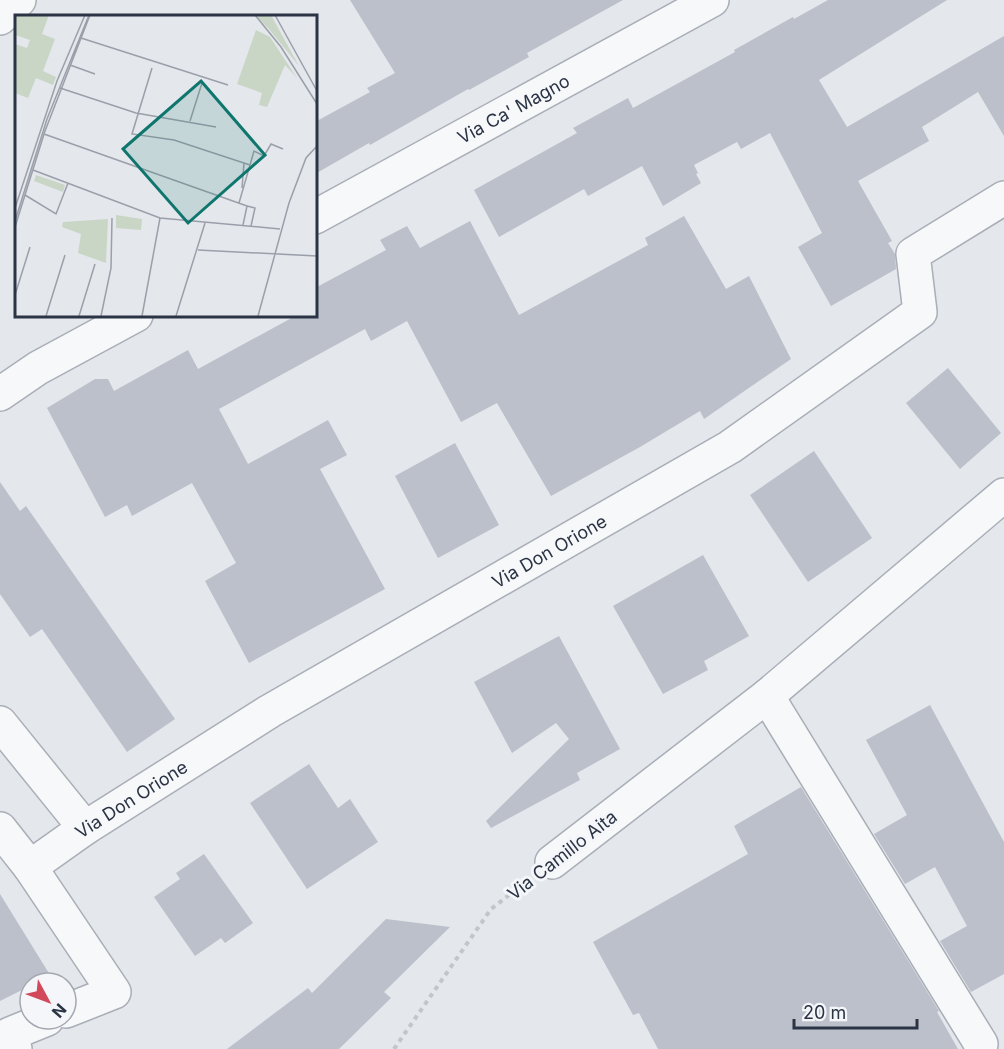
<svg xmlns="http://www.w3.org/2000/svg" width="1004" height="1049" font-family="Inter,sans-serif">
	<rect width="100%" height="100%" fill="#e4e7ec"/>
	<g fill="#bbc0ca">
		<path d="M350,0H623L527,53L529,57L469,90L468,89L370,145L369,143L315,174V122L370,92L367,88L395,73Z"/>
		<path d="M828,0H947L819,80L847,127L1004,36V136L978,92L922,127L929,141L858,181L892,241L888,243L895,254L896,269L831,306L798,247L822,233L770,133L741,149L737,142L694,165L698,173L696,174L701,183L663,206L642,166L588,196L584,189L499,237L474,190L577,133L573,128L628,98L633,108L735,52L734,50L793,17L794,19Z"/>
		<path d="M684,216L726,289L749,276L791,359L704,419L700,411L640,447L551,496L497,403L461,422L407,321L371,341L365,329L219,409L248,464L328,420L347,455L320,469L385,589L249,663L205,581L236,563L192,483L132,516L127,505L105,517L47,408L95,379H108L114,391L188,350L198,369L297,315H315V288L386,250L380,240L407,226L420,248L470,221L519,315L648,245L645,238Z"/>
		<path d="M948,368L1001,433L960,469L906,403Z"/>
		<path d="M455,443L499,525L438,558L395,476Z"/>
		<path d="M814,451L872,538L808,582L750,495Z"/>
		<path d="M0,482L20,511L26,506L175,719L127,752L42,629L30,637L0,594Z"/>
		<path d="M703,555L749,636L704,661L708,670L663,694L613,606Z"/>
		<path d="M559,636L620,749L577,773L580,780L491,828L486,821L569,739L556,723L512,753L474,682Z"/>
		<path d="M930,705L1004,842V974L971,992L940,941L967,926L935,867L905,884L874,834L907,815L866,740Z"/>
		<path d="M309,764L338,808L350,799L378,842L307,889L250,803Z"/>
		<path d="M801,787L939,1011L937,1012L958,1049H658L639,1013L633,1015L593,942L748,854L734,826Z"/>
		<path d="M204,854L253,923L225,943L221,938L195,956L154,897L180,879L176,873Z"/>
		<path d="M0,894L50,975L35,983H30V986L0,1001Z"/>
		<path d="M386,919L450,927L384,992L391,998L339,1049H227L308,988L312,993Z"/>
	</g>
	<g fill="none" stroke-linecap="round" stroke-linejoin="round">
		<defs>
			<g id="minor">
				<path d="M0,18L19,0"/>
				<path id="s1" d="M315,217L712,0"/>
				<path d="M0,394L38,368L136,315"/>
				<path d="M767,696L981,1044"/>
				<path d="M0,723L85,828"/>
				<path d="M0,829L30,867L114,992L66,1011"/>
				<path d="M552,862L767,696L1004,495"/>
				<path id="s2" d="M30,867L85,828L270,711L730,447L920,312L913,254L1004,198"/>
				<path d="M15,1049L10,1034L47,1019"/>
			</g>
		</defs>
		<use href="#minor" stroke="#a9aeb7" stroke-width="36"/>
		<path stroke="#c2c5cb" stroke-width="4" stroke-dasharray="4.5 4.5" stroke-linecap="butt" d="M394,1049L491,909L522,885"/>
		<use href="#minor" stroke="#f7f8fa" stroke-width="33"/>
	</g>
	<g text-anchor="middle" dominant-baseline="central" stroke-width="6" stroke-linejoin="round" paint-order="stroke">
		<g font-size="18" fill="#2b3445" stroke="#f4f6f9">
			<text stroke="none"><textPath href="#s1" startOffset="226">Via Ca' Magno</textPath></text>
			<text stroke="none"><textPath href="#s2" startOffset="608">Via Don Orione</textPath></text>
			<text stroke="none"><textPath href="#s2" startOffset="122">Via Don Orione</textPath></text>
			<text transform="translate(562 855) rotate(-38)">Via Camillo Aita</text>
		</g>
	</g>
	<g transform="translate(15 15)">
		<rect width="302" height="302" fill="#e4e7ec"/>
		<path d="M0,0H34L27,19L40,24L28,56L41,62L38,70L21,63L13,83L0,78V29L12,33L15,25L0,20ZM240,0H256L284,51L253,13ZM241,15L255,22L282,63L270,50L252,92L244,90L247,78L222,69ZM21,160L50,170L48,177L19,166ZM101,200L127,204L126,215L101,213ZM93,204L91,248L63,238L66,219L47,212L48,207Z" fill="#c9d6c5"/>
		<path fill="none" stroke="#9a9fa9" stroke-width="1.5" d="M240,0L266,32L302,89M260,0L302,76M66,23L213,70M55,50L80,59M137,53L117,119L159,125L235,150M45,73L121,98L201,112M175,106L187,68M29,119L232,191M18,155L145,203L265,214M227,173L229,148M10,180L41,199L53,168M224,188L239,136L249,141L256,129L268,134M0,193L42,66L70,0M0,206L32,104L74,0M228,210L232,191L240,193L236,211M0,212L30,116L75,0M183,235L302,241M0,280L15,232M31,301L50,240M64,301L80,249M86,301L96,253L97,203M127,301L145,203M161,301L190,208M243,301L274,188L291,143L302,131"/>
		<path fill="#0f766e" fill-opacity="0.15" stroke="#0f766e" stroke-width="3" d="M186,66L250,140L173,208L108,134Z"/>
		<rect width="302" height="302" fill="none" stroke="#2b3445" stroke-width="3"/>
	</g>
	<g transform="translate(48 1001) rotate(131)"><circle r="28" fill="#f4f6f9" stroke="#a4a8b1" stroke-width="1.5"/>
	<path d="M0-4.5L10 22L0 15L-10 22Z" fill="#d1495b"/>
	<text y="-9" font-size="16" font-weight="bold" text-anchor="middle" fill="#2b3445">N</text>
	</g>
	<path d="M794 1019v9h123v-9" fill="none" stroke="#2b3445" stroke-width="3"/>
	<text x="803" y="1019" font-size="18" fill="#2b3445" stroke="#f4f6f9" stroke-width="4.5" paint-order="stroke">20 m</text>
</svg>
